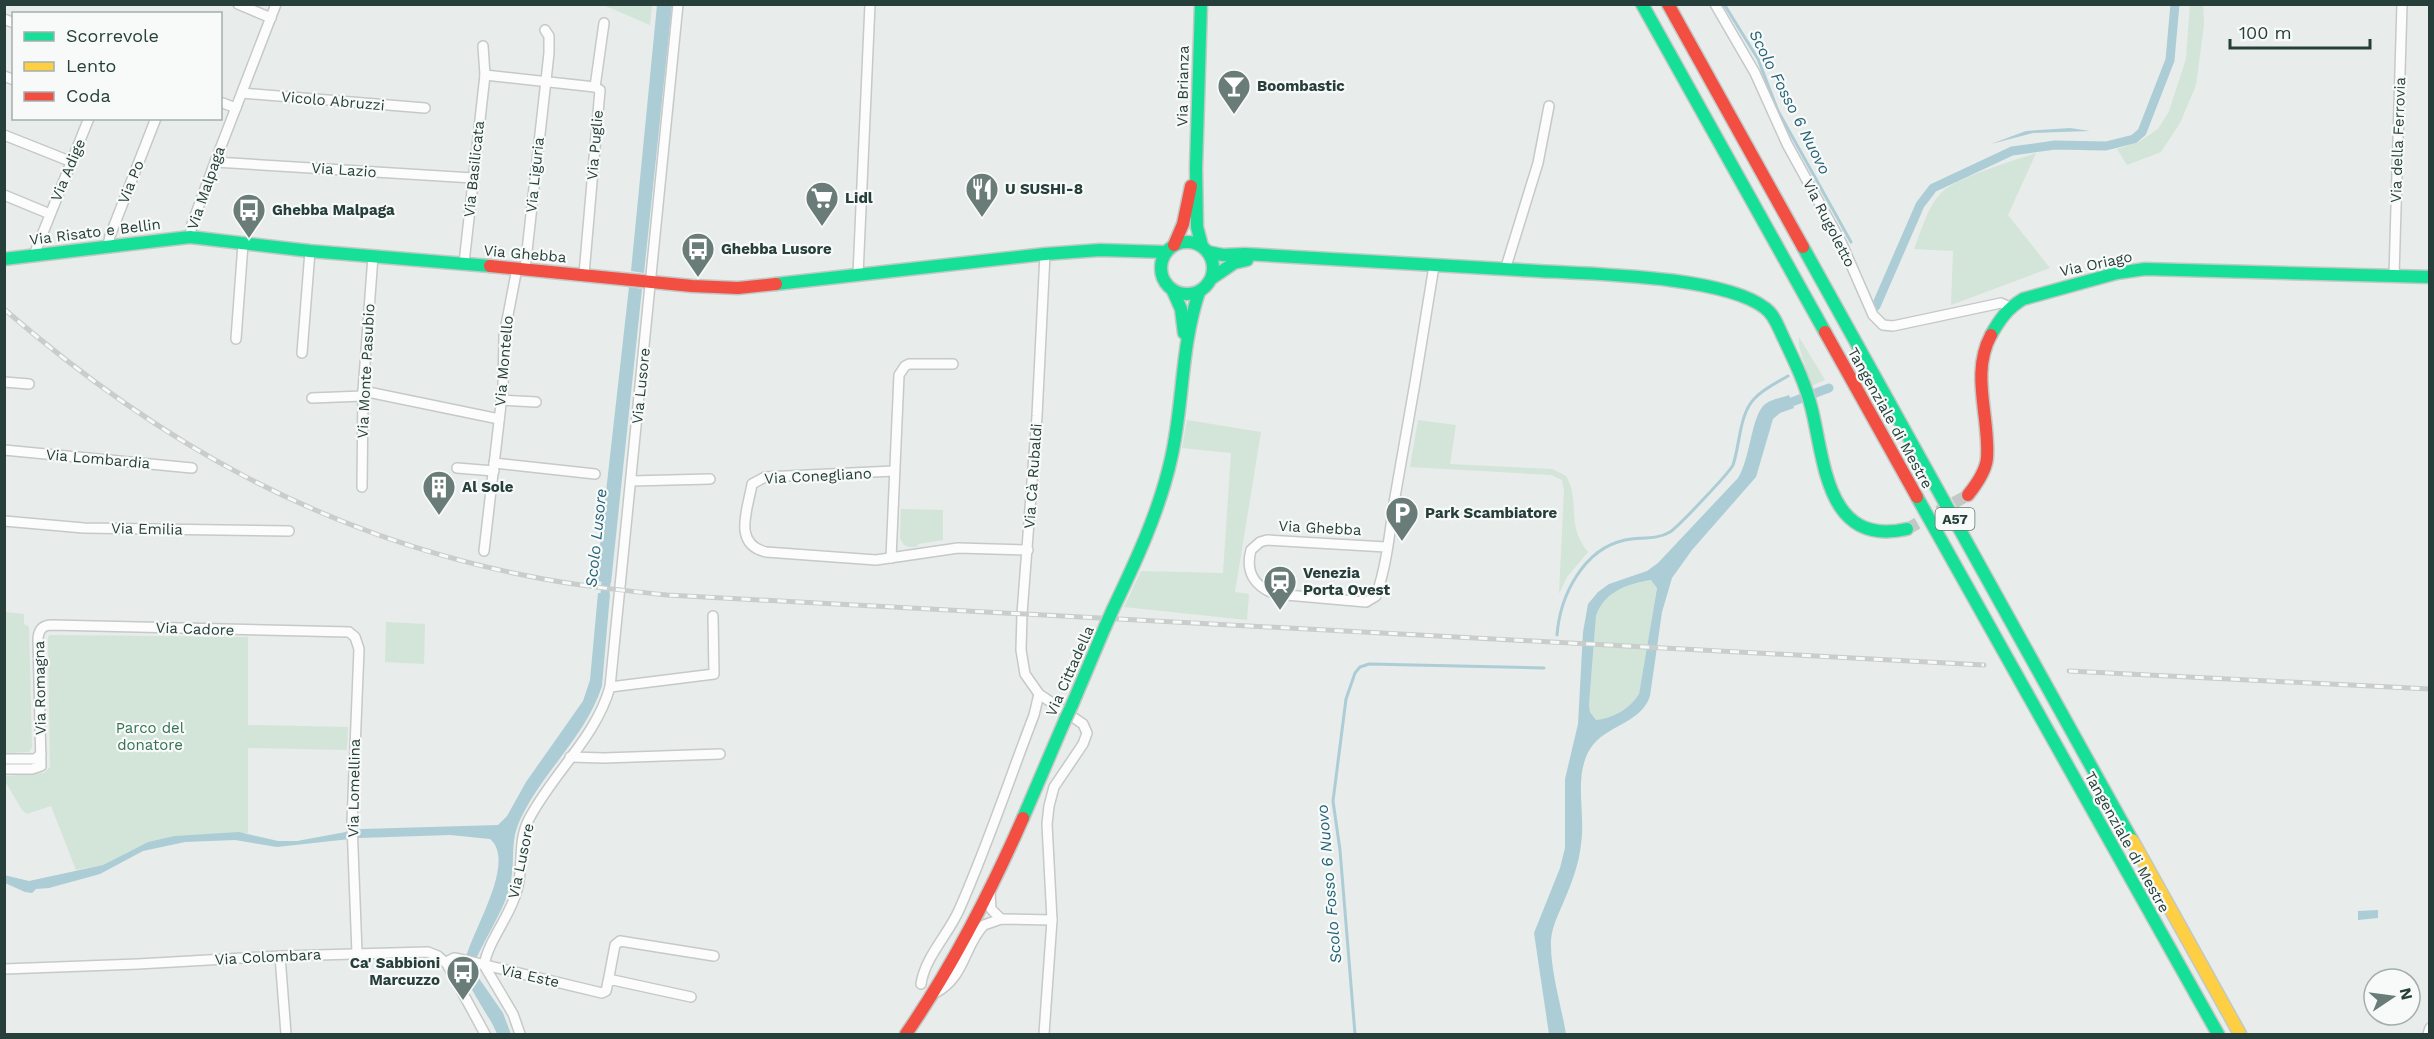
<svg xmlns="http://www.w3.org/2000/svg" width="2434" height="1039" font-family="'Work Sans',sans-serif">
	<rect width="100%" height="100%" fill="#e8ecea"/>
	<g fill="#d3e4d9">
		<path d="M603,5H652L650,25Z"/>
		<path d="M2190,5H2203L2204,25L2196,85L2180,123L2161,152L2127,165L2117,149L2139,142L2158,129L2169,111L2186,59Z"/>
		<path d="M2036,153L2008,215L2050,268L1951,305L1953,251L1914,249C1921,232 1928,205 1942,192C1958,177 2015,160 2036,153Z"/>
		<path d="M1799,337L1825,380L1811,386L1799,346Z"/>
		<path d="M1187,420L1261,432L1235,592L1249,594L1247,620L1124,607L1141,571L1223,573L1231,453L1182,448Z"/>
		<path d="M1418,420L1456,425L1450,464L1552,469L1566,476C1581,501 1565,525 1588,552L1567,577L1559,594L1564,491L1562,480L1551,475L1410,467Z"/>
		<path d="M901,509L943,510V540L918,544L917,547H909L904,545L900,538Z"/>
		<path d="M1651,580L1657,587L1639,694C1630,709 1613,718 1596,720L1590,712L1589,705L1596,616C1604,591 1627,585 1651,580Z"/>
		<path d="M5,612L24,614V624L29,627L32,747L29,752L5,753Z"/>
		<path d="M386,622L425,624L424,664L385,662Z"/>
		<path d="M50,635L248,637V725L348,727L347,750L248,748V833L174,836L148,842L103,865L76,870L51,806L27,814L22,810L5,781V776L44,773L50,767L48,637Z"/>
	</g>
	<g fill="#accdd6" fill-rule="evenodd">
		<path d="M657,5H672L644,273L631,271Z"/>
		<path d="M2070,128L2090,131L2033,133L1991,144L2026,131Z"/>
		<path d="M629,287L642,289L611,583L596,581Z"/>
		<path d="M1789,395L1794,408L1780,413L1773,419L1756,477L1692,550L1672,578L1662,612L1650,696C1641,724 1605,725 1590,749C1573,777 1586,814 1581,844C1579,864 1572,882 1564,901C1559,913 1552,926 1551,940C1550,970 1561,1004 1566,1034H1549L1534,933L1560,868L1565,848V779L1578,724L1583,632L1588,604L1598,592L1609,584L1647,571L1658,563L1738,478C1750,459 1751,420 1763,406C1770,399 1781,398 1789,395ZM1651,580L1657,588L1639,694C1630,709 1613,718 1596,720L1590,712L1589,705L1596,616C1604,592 1627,584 1651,580Z"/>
		<path d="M598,593L610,594L602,686C587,733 548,767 525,810C508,840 516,852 511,881C507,906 484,939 474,964L476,974L503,1013L511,1034H497C491,1017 461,979 464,965C469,934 518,863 490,839L450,835L359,838L277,847L235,840L185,842L143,851L100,874L49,888L36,889L32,893L25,892L5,883L4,875L29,881L89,868L103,865L148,842L174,836L239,832L278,841H297L362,829L498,825L507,816L526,782L583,701L590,680Z"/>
		<path d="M2378,910V918L2358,920V911Z"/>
	</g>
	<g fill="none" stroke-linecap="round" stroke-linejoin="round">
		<g stroke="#accdd6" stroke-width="3">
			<path d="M1724,4L1758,59L1778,111L1851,242"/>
			<path d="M1557,635C1560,596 1583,549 1625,540C1640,537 1657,540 1670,532C1678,527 1730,472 1733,465C1740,445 1739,415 1754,399C1763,389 1776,383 1788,376"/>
			<path d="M1355,1034L1340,850L1333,801L1346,699L1355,673L1360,667L1369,664L1544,668"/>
		</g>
		<g stroke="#accdd6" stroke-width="9">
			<path d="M1876,306L1920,205L1933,188L2012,151L2055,145L2106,146L2134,139L2142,132L2170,60L2175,4"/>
			<path d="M1781,406L1829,388"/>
			<path d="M604,605L607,571"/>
		</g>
		<path stroke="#c1c9c7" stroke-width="12" stroke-dasharray="12 6" stroke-linecap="butt" d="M1907,529L1968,495"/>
		<defs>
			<g id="street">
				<path d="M238,4L271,18"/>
				<path d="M1715,4L1755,73L1787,144L1842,244L1873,315L1883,325L1893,326L2001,303L2010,307"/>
				<path d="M4,19L14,23"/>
				<path d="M483,46L485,75L595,87L600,90L584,274"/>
				<path d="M4,76L14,80"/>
				<path d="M595,87L604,23"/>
				<path d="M242,93L425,108"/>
				<path d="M220,102L236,108"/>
				<path d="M4,135L72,162"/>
				<path d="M215,162L473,178"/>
				<path d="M4,195L50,214"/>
				<path d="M190,237L192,224L215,162L276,4"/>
				<path d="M108,246L110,236L156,118"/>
				<path d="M34,255L89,118"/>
				<path d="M464,263L485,75"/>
				<path d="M525,269L549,53V36L545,30"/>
				<path d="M1505,270L1538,163L1549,106"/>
				<path d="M858,275L870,4"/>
				<path d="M2394,276L2402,4"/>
				<path d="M236,339L243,244"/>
				<path d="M302,353L310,251"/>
				<path d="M4,382L29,384"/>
				<path d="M363,391L499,419"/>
				<path d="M312,398L363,396"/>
				<path d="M501,400L536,402"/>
				<path d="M4,450L192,468"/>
				<path d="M494,463L595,474"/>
				<path d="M457,468L494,471"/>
				<path d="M894,471L765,477L752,484C748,509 732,544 766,552L876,560L958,548L1028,550"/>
				<path d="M631,481L710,479"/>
				<path d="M362,487L363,391L373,256"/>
				<path d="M4,521L84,528L289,531"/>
				<path d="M1386,547L1267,540L1260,542L1251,550C1245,572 1255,587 1275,594L1366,602L1376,596C1387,565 1390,529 1395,497C1409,420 1422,343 1434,266"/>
				<path d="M484,551L503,387L504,336L517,268"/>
				<path d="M891,558L899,375L905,366L909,364H953"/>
				<path d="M610,687L714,674L713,616"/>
				<path d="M570,757L604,758L720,754"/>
				<path d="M4,759H35L41,754"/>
				<path d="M4,769H32L41,766L38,638C39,629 43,625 52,625L349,632L355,637L359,649L352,823L357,953"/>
				<path d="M990,893L991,909L1001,919"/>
				<path d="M280,956L286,1034"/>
				<path d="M446,962L454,958L460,959L602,993L606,991L608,982L613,980L691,997"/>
				<path d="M4,969L138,964L280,956L428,952L438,956L447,964L485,1034"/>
				<path d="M608,982L615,945L620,941L714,956"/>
				<path d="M921,984C925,957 948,935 959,910C987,847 1009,780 1034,715L1039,694"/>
				<path d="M935,993C965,978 964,945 984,925L1001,919L1052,920"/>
				<path d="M520,1034L513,1014L484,965C489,939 510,917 517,890C524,867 517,842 529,819C553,773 596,737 610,687L678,4"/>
				<path d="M1044,1034L1052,920L1047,824L1049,806L1054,787L1083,744L1087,733L1083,724L1039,694L1025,674L1021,650L1022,614L1037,416L1045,254"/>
				<path d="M2428,1034L2430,1028"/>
			</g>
			<g id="fast">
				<path d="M1201,4L1196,168L1197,227L1202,246"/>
				<path d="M1642,4L1825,332"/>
				<circle cx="1187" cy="268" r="26"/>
				<path d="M1803,247L2132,840"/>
				<path d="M1208,252L1223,255L1245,254C1337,260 1429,265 1521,270C1579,274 1721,274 1765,308C1775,315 1779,329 1784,339C1795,362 1806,385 1812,410C1825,464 1827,547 1907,529"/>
				<path d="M4,259L190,237L310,251L490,266"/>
				<path d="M1212,278L1234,263L1247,260"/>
				<path d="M776,284L1045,254L1100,250L1165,252"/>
				<path d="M1173,291L1181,309L1184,333"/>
				<path d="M1991,335C2000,319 2007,309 2023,299L2117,273L2145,269L2430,277"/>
				<path d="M1917,497L2218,1034"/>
				<path d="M1113,609C1136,561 1159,512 1171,459C1184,402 1180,350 1199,292"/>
				<path d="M1072,705L1105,627"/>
				<path d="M1023,818L1065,720"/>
			</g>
			<path id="slow" d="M2132,840L2240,1034"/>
			<g id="jam">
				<path d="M1668,4L1803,247"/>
				<path d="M1174,245L1183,224L1191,186"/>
				<path d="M490,266L692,286L738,288L776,284"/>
				<path d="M1825,332L1917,497"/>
				<path d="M1968,495C1976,485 1986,471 1987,458C1990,417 1970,374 1991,335"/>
				<path d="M906,1034C953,966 990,893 1023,818"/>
			</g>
		</defs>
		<use href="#street" stroke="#c5c9c7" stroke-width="12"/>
		<use href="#fast" stroke="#c2c8c5" stroke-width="15"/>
		<use href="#slow" stroke="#c2c8c5" stroke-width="15"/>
		<use href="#jam" stroke="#c2c8c5" stroke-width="15"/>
		<use href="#street" stroke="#fcfcfc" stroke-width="9"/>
		<use href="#fast" stroke="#16e098" stroke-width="12"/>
		<use href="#slow" stroke="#ffcf43" stroke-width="12"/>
		<use href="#jam" stroke="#f24e42" stroke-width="12"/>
		<defs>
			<g id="rail">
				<path d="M4,309C159,443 321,534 523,575C571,585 619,590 667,595L1984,665"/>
				<path d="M2069,671L2430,689"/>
			</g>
		</defs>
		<use href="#rail" stroke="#c9cdcb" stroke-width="5"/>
		<use href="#rail" stroke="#f7faf9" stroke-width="3" stroke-dasharray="9" stroke-linecap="butt"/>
		<defs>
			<g id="fast-bridge">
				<path d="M1105,627L1113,609"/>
				<path d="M1065,720L1072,705"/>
			</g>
		</defs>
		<use href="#fast-bridge" stroke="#c2c8c5" stroke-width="15" stroke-linecap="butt"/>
		<use href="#fast-bridge" stroke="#16e098" stroke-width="12"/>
	</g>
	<defs>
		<symbol id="bar-pin" viewBox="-11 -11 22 30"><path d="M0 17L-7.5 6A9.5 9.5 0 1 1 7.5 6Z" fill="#6a7c78" stroke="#f7faf9"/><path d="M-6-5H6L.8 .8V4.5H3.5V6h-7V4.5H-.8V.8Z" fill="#fff"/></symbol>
		<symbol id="restaurant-pin" viewBox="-11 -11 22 30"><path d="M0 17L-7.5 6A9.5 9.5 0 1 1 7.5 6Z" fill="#6a7c78" stroke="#f7faf9"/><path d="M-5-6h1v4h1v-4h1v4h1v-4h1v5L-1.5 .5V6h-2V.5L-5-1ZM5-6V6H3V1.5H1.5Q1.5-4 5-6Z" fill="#fff"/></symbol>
		<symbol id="supermarket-pin" viewBox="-11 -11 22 30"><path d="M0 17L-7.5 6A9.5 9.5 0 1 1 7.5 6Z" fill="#6a7c78" stroke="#f7faf9"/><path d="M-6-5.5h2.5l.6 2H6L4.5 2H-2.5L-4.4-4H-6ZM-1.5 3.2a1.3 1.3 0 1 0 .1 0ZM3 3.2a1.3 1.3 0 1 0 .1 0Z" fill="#fff"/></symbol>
		<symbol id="bus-pin" viewBox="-11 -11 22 30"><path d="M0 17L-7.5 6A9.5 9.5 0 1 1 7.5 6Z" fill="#6a7c78" stroke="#f7faf9"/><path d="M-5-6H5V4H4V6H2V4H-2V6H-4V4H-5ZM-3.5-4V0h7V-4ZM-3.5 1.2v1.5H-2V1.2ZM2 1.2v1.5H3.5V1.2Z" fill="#fff"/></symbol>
		<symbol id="building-pin" viewBox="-11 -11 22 30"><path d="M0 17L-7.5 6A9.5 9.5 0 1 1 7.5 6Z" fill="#6a7c78" stroke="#f7faf9"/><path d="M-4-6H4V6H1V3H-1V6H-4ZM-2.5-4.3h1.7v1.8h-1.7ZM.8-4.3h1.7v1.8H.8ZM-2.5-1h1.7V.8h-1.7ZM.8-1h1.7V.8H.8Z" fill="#fff"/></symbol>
		<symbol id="parking-pin" viewBox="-11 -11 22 30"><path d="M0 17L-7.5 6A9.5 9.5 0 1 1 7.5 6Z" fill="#6a7c78" stroke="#f7faf9"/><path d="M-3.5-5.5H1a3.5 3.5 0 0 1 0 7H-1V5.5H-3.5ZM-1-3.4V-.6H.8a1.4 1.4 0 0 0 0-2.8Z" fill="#fff"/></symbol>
		<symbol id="station-pin" viewBox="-11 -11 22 30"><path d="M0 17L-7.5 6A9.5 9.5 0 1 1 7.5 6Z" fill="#6a7c78" stroke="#f7faf9"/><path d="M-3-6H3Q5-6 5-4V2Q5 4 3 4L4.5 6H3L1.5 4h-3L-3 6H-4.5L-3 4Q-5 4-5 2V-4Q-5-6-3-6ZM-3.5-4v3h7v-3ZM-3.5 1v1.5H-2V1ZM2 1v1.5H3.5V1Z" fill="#fff"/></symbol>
	</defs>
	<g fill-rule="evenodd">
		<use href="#bar-pin" x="1215" y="67" width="38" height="52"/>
		<use href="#restaurant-pin" x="963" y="170" width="38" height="52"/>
		<use href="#supermarket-pin" x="803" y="179" width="38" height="52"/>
		<use href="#bus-pin" x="230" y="191" width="38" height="52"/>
		<use href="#bus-pin" x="679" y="230" width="38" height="52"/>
		<use href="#building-pin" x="420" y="468" width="38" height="52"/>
		<use href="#parking-pin" x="1383" y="494" width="38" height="52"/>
		<use href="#station-pin" x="1261" y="563" width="38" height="52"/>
		<use href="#bus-pin" x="444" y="953" width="38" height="52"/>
	</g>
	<g text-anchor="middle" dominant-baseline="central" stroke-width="4.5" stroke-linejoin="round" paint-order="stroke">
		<rect fill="#f7faf9" stroke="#657773" stroke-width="1.5" x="1935.5" y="508" width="39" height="22" rx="4.5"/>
		<g font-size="14" font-weight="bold" fill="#263f3a">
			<text x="1955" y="519">A57</text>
		</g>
		<g font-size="15" fill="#263f3a" stroke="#f7faf9">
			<text transform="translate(1183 86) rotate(-89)">Via Brianza</text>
			<text transform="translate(333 101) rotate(5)">Vicolo Abruzzi</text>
			<text transform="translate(2398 140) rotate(-88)">Via della Ferrovia</text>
			<text transform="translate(595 145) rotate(-85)">Via Puglie</text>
			<text transform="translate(474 169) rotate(-84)">Via Basilicata</text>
			<text transform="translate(68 170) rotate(-67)">Via Adige</text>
			<text transform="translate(344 170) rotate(4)">Via Lazio</text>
			<text transform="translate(535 175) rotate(-84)">Via Liguria</text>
			<text transform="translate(131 182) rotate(-68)">Via Po</text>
			<text transform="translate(206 188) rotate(-71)">Via Malpaga</text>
			<text transform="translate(1829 223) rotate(63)">Via Rugoletto</text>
			<text transform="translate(95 232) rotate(-7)">Via Risato e Bellin</text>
			<text transform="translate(525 254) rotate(5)">Via Ghebba</text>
			<text transform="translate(2096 264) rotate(-12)">Via Oriago</text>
			<text transform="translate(504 361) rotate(-85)">Via Montello</text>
			<text transform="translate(366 371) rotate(-87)">Via Monte Pasubio</text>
			<text transform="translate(641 386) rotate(-84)">Via Lusore</text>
			<text transform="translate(1890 418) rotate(61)">Tangenziale di Mestre</text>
			<text transform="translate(98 459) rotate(5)">Via Lombardia</text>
			<text transform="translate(818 476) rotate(-3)">Via Conegliano</text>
			<text transform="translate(1033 476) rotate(-86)">Via Cà Rubaldi</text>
			<text transform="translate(1320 528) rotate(3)">Via Ghebba</text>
			<text transform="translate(147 529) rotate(1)">Via Emilia</text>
			<text transform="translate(195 629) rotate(2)">Via Cadore</text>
			<text transform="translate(1070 671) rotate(-66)">Via Cittadella</text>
			<text transform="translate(40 688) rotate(-91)">Via Romagna</text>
			<text transform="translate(354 788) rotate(-89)">Via Lomellina</text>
			<text transform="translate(2127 842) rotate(61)">Tangenziale di Mestre</text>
			<text transform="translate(521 861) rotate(-78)">Via Lusore</text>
			<text transform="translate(268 957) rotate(-3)">Via Colombara</text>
			<text transform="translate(530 976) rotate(13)">Via Este</text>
		</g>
		<g font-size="15" font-weight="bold" fill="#263f3a" stroke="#f7faf9" text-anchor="start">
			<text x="1257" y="86">Boombastic</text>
			<text x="1005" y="189">U SUSHI-8</text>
			<text x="845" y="198">Lidl</text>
			<text x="272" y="210">Ghebba Malpaga</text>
			<text x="721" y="249">Ghebba Lusore</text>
			<text x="462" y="487">Al Sole</text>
			<text x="1425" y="513">Park Scambiatore</text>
			<text x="1303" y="573">Venezia<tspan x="1303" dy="17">Porta Ovest</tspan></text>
			<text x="440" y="963" text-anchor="end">Ca' Sabbioni<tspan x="440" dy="17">Marcuzzo</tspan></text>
		</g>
		<g font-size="15" fill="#337351" stroke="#f7faf9">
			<text x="150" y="728">Parco del<tspan x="150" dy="17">donatore</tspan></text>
		</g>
		<g font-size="16" font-style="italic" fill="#246277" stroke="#f7faf9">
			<text transform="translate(1790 102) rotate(63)">Scolo Fosso 6 Nuovo</text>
			<text transform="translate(596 538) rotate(-84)">Scolo Lusore</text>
			<text transform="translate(1329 884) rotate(-95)">Scolo Fosso 6 Nuovo</text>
		</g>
	</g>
	<rect width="2434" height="1039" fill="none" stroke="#263f3a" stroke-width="12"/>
	<rect x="12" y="12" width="210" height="108" fill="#f7faf9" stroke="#a3afad" stroke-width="1.5"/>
	<rect x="24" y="32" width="30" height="9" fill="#16e098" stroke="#a3afad" stroke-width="1.5"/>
	<text x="66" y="42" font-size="18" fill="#263f3a">Scorrevole</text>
	<rect x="24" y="62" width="30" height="9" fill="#ffcf43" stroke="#a3afad" stroke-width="1.5"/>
	<text x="66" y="72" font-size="18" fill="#263f3a">Lento</text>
	<rect x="24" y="92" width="30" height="9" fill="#f24e42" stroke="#a3afad" stroke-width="1.5"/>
	<text x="66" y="102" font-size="18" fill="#263f3a">Coda</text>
	<g transform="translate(2392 997) rotate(77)"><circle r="28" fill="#f7faf9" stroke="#a3afad" stroke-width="1.5"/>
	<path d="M0-4.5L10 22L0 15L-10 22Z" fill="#6a7c78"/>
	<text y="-9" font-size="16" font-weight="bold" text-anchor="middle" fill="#263f3a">N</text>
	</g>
	<path d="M2230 39v9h140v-9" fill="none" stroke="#263f3a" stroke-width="3"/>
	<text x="2239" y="39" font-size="18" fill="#263f3a" stroke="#f7faf9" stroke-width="4.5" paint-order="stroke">100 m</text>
</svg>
